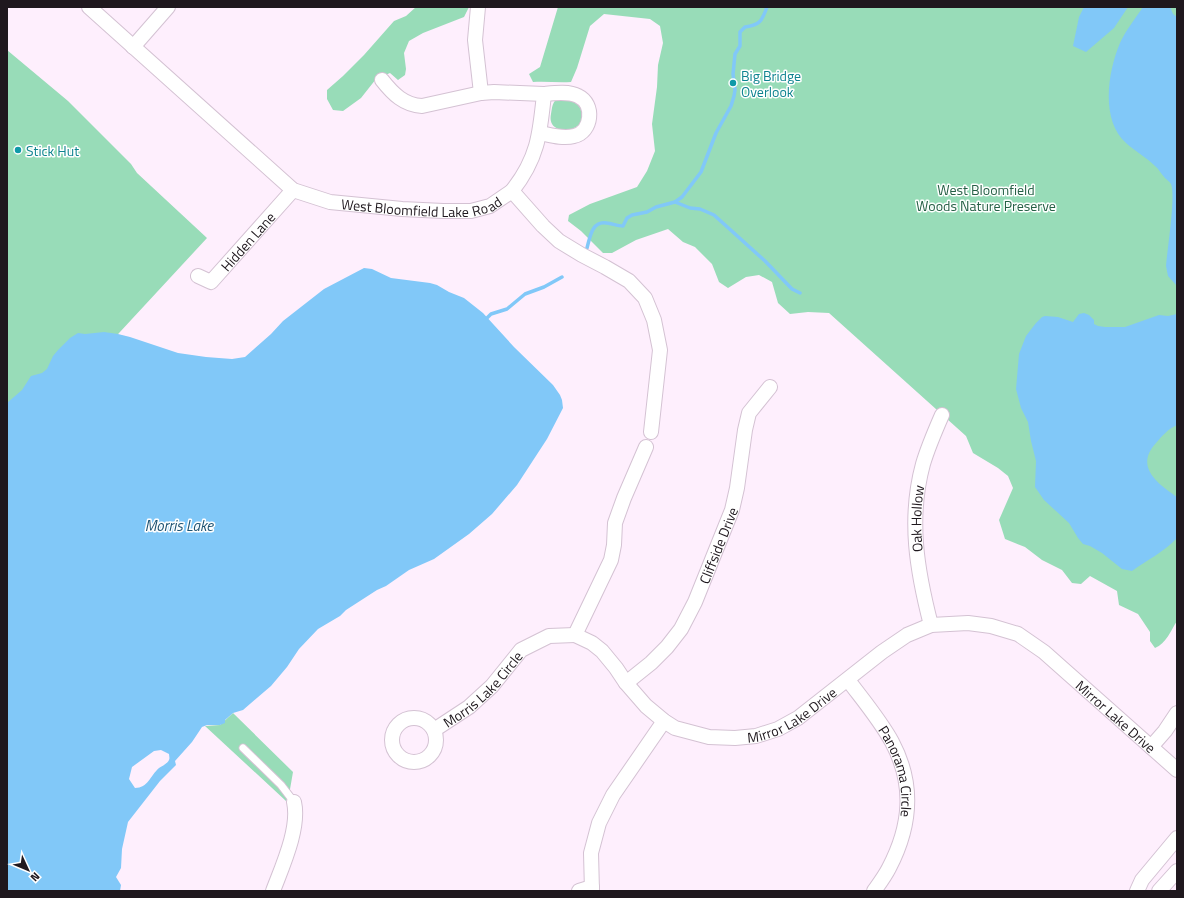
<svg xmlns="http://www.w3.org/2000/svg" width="1184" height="898" font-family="'Titillium Web',sans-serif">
	<rect width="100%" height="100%" fill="#feeffd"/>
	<g fill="#98dcb8">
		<path d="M416,7H469L464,17L423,33L409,41L404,53L406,69L405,75L398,80L390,73L376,79L361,98L343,111L333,110L327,99V90L343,76L364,55L394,21L406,16Z"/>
		<path d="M558,7H1177V621C1171,630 1166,644 1155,648L1150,641V632L1138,614L1119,605L1117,591L1090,576L1081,584L1072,583L1062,570L1042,560L1025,547L1005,539L999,520L1013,488L1008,476L998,468L973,453L966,436L829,313L808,312L790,314L778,303L772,282L759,275L746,277L728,288L719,282L712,264L695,247L683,242L668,229L636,240L612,253H603L581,231L568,221L569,215L590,204L637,187L647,171L655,151L652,124L657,87L658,65L663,43L660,26L650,19L604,14L590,26L577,68L571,82C558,83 546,81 533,82L529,74L540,67Z"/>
		<path d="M7,50L68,101L131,164L137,173L207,238L7,454Z"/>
		<path d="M556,100H574C606,129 545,143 551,114C552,109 552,103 556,100Z"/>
		<path d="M233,713L293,772L289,795L286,801L205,726L220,725Z"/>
	</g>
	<g fill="#81c8f8" fill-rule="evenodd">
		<path d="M1084,7H1128L1114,28L1086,52L1073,46L1079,17Z"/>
		<path d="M1143,7H1170L1173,14L1177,17V286L1168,276L1166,266C1167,251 1176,195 1171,184C1170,182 1166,179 1165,178C1161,174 1159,169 1155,166C1146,157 1135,151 1126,143C1100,120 1108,71 1120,43C1126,30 1135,19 1143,7Z"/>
		<path d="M364,268L372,269L391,278L430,283L437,285L449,292L464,298L483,313L514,347L553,385L560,395L562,400L563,408L547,439L517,485L492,514L469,534L434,559L409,570L386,586L377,590L346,610L340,616L318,629L299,649L287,667L271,686L243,710L233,713L225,720V723L220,725H207L202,727L192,742L175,761L176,765L160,781L128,822L122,849L121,868L116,877L121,885L120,891H7V403L22,390L31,376L42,373L47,369L53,356L58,350L70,338L78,333L85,334L104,332L118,334L130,337L178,353L206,357L232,359L245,357L271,334L283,321L324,289ZM161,750L169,754C169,756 170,758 169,760C167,764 162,766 159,768C150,776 148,788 135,788L129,779L132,767L154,751Z"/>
		<path d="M1084,313L1089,315L1094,320V324L1098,326L1105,327H1125L1159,315L1168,316L1177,314V425C1168,429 1162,436 1156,443C1134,467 1158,484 1177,497V538C1163,553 1148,559 1132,571L1122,569L1102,553L1090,546L1083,544L1078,538L1069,523L1044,500L1035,487L1036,461L1031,441L1028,422L1021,408L1016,389L1019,354L1026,336L1036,323L1042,317L1045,316L1058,317L1073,322L1079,314Z"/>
	</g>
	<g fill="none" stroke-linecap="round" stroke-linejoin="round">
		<g stroke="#81c8f8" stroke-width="3.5">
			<path d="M675,202L690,208L700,209L714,215L765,261L792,289L800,293"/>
			<path d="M587,248C590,237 592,220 607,223C613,224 618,226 623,226L627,218L632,215L647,212L656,207L675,202L682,197L701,172L716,133L731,106L734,96L735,90L733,74L735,54L740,46V32L745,27C760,25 762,21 767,7"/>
			<path d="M487,318L491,314L507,309L525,294L544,287L562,277"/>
		</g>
		<defs>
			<path id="lane" d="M243,748L281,785L294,802"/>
			<g id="street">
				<path id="s1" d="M89,7L293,190L330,202L402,209L443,211H471L490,206L512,191L543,226L559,241L582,255L605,267L629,281L645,298L654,320L660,350L651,432"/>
				<path d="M478,7L475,40L481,93"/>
				<path d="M133,47L168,7"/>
				<path d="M382,80C393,94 404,105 422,106L481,93L494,92L544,94C540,134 538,158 512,191"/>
				<path d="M540,133C550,135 563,139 574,136C592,132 595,104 578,96C569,91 554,93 544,94"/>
				<path id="s2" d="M198,276L211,282L293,190"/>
				<path id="s3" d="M646,447L624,498L615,523L614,545L611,560L575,635L592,643L602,651L616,668L626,683L646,706L664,721L675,728L709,737L735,738L756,736L778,729L798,718L882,652L907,635L931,625L968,623L991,626L1018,634L1044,652L1177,770"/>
				<path id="s4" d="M931,625C917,571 908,519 923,464C928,447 935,431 942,415"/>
				<path id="s5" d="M848,680C863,700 880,720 892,742C915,785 911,826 889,868C885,876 879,884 874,891"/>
				<path id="s6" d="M626,683L651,663L667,647L681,629L695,602L732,510L737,488L745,430L749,413L770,387"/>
				<circle cx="414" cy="740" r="22"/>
				<path id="s7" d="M434,730L469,707L492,686L521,650L549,636L575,635"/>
				<path d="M1151,747L1165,731L1177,713"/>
				<path d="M273,891C282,867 300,828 294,802"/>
				<path d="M579,891L592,887"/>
				<path d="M592,891L591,853L599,823L613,795L664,721"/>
				<path d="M1137,891L1142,880L1177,838"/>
				<path d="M1159,891L1177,871"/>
			</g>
		</defs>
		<use href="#lane" stroke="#d4c2d3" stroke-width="9"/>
		<use href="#street" stroke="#d4c2d3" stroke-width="16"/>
		<use href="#lane" stroke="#fff" stroke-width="7"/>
		<use href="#street" stroke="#fff" stroke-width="14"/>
	</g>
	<g fill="#0f9aa8" stroke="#fff" stroke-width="1.5">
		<circle cx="733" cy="83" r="4"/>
		<circle cx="18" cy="150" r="4"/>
	</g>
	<g text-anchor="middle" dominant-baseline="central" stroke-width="3" stroke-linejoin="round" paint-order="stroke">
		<g font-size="14" fill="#0d838f" stroke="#fff" text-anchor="start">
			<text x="741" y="75">Big Bridge<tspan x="741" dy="16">Overlook</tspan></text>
			<text x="26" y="150">Stick Hut</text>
		</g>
		<g font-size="14" fill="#256045" stroke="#fff">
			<text x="986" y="189">West Bloomfield<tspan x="986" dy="16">Woods Nature Preserve</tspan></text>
		</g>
		<g font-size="14" fill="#1f181e" stroke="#fff">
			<text stroke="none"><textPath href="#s1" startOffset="405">West Bloomfield Lake Road</textPath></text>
			<text stroke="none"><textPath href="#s2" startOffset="69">Hidden Lane</textPath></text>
			<text stroke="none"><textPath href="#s4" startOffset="108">Oak Hollow</textPath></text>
			<text stroke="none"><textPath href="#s6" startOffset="169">Cliffside Drive</textPath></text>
			<text stroke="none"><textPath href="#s7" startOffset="64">Morris Lake Circle</textPath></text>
			<text stroke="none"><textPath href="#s3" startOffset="465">Mirror Lake Drive</textPath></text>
			<text stroke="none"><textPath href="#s3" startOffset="849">Mirror Lake Drive</textPath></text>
			<text stroke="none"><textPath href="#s5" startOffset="106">Panorama Circle</textPath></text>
		</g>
		<g font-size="15" font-style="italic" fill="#1c5272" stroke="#fff">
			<text x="179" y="525">Morris Lake</text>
		</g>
	</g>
	<rect width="1184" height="898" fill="none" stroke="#1f181e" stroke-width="16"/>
	<g transform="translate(28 870) rotate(134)" stroke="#ffffff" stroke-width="3" paint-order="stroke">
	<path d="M0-3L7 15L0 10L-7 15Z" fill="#1f181e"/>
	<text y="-6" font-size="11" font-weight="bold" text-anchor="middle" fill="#1f181e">N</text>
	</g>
</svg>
